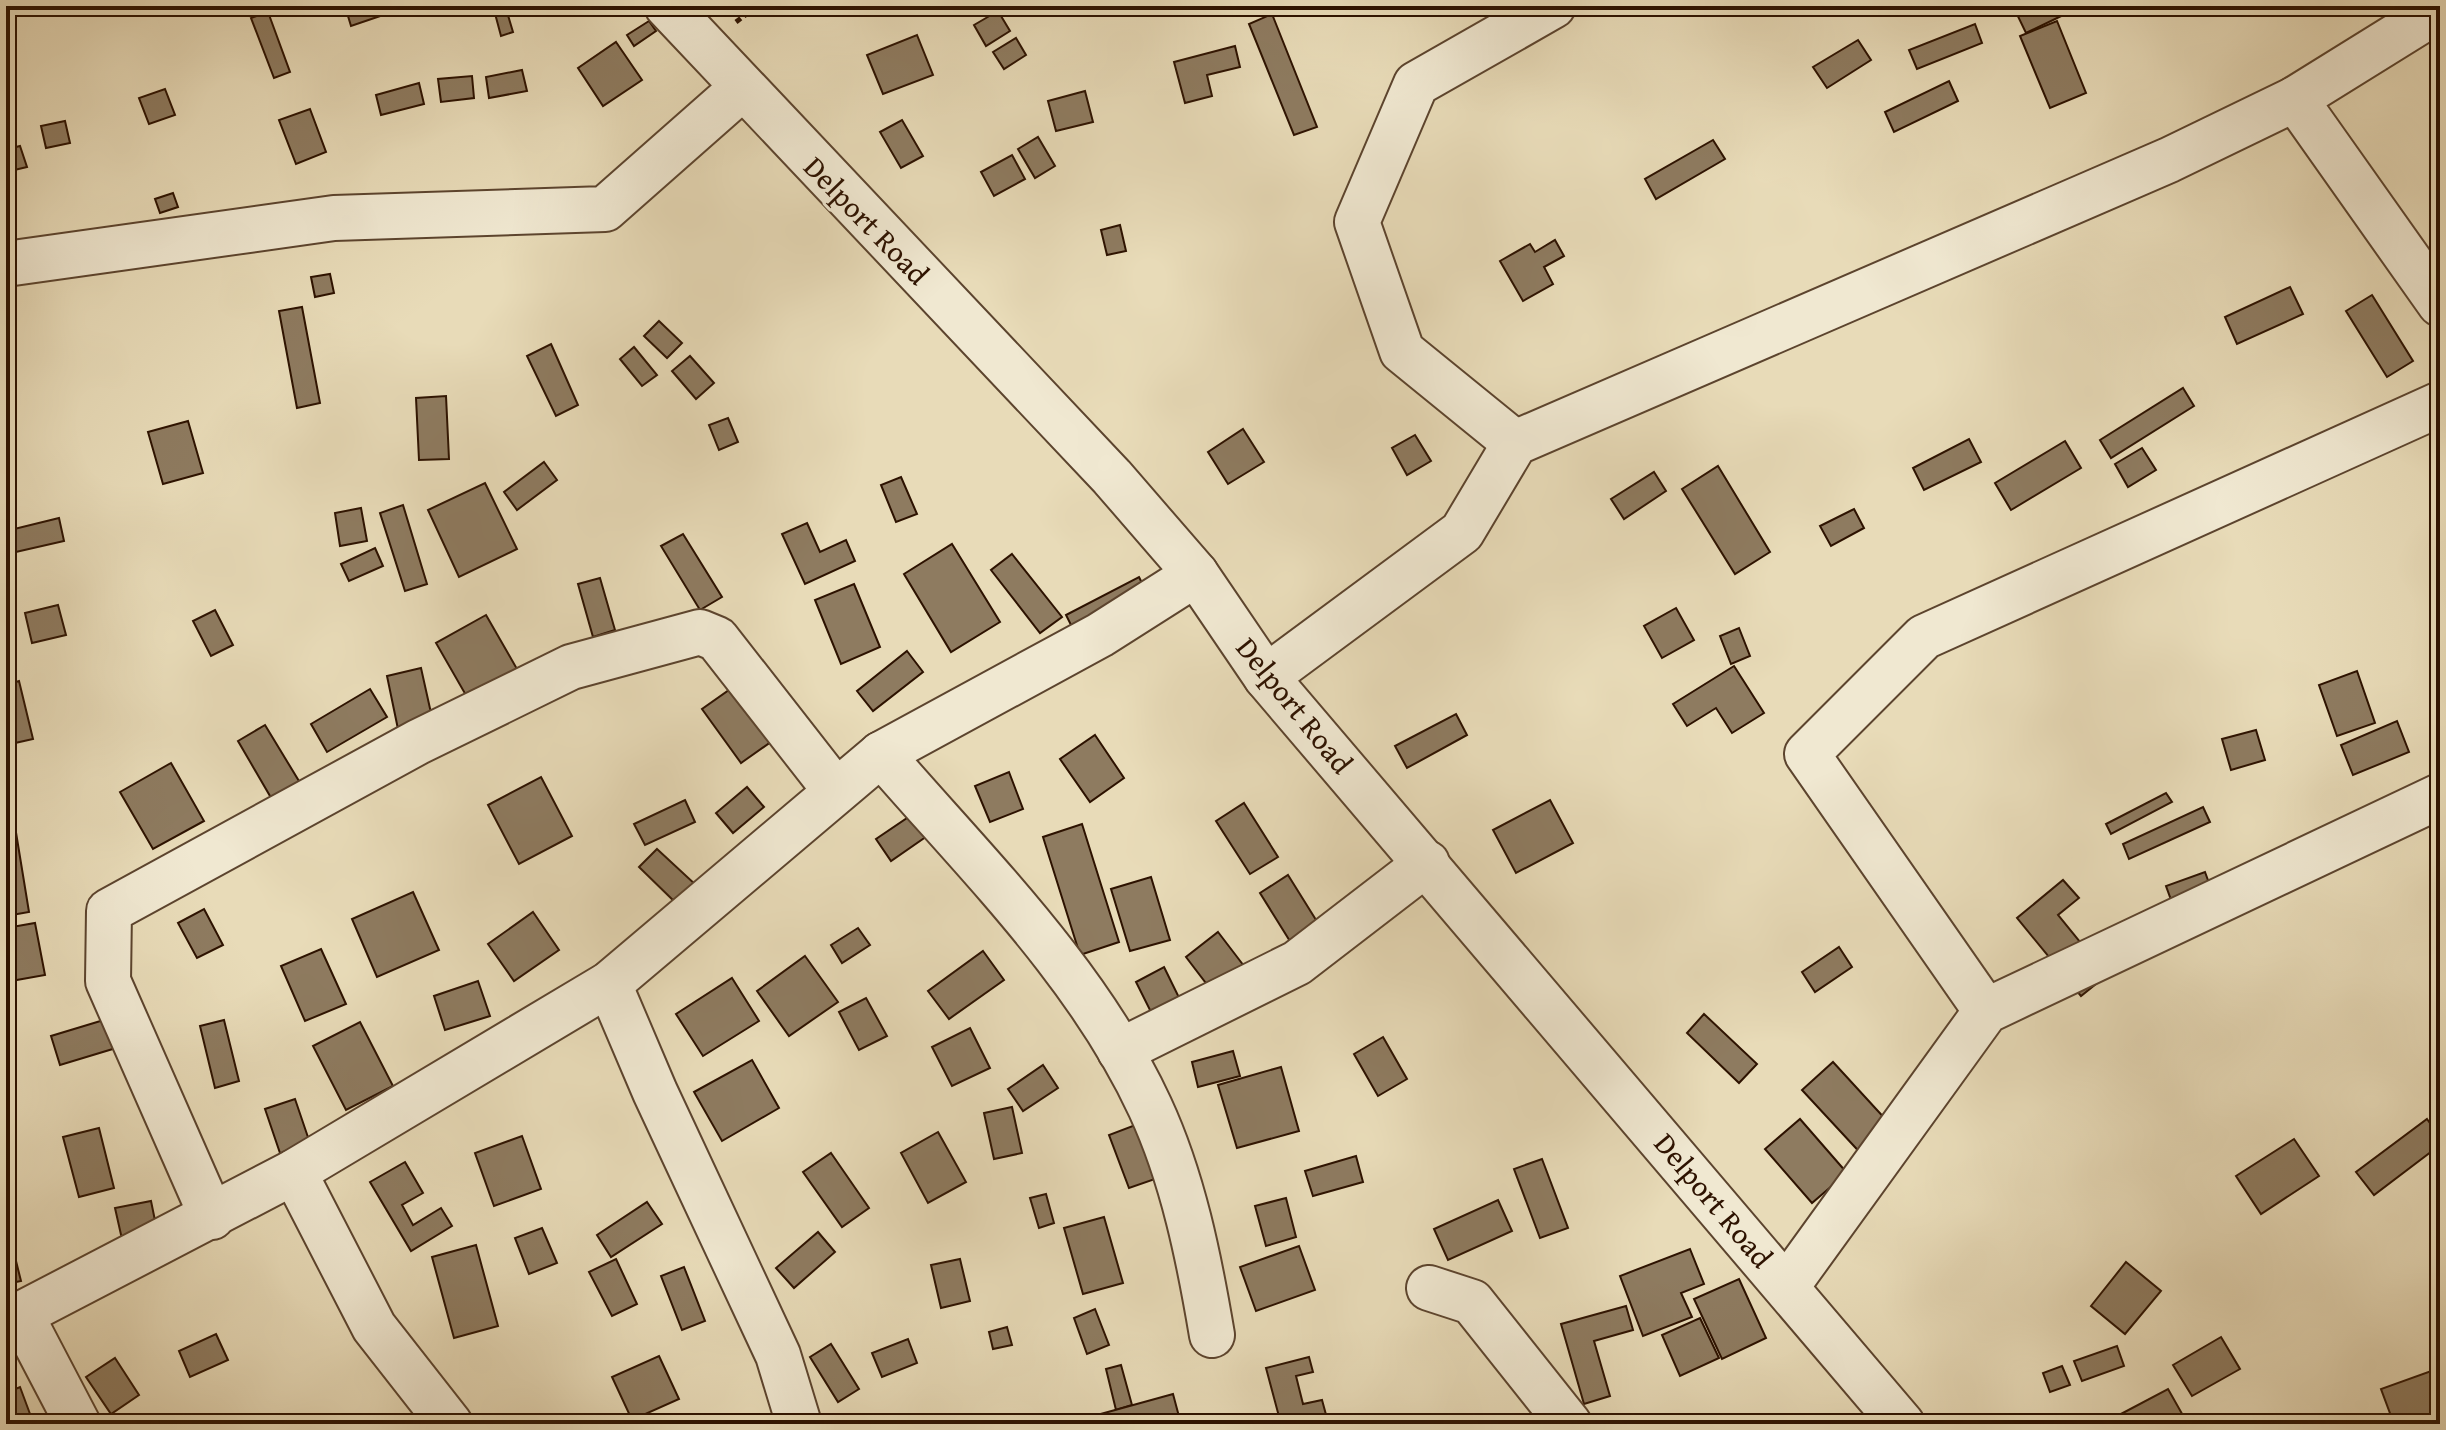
<svg xmlns="http://www.w3.org/2000/svg" width="2446" height="1430" font-family="'Gentium Book Plus',serif">
	<rect width="100%" height="100%" fill="#e8dbb8"/>
	<filter id="stains"><feTurbulence type="fractalNoise" baseFrequency=".0025" numOctaves="4"/><feColorMatrix values="0 0 0 0 .2 0 0 0 0 .09 0 0 0 0 .02 0 0 0 .5 -.17"/></filter>
	<radialGradient id="worn" r=".72"><stop offset=".6" stop-color="#630" stop-opacity="0"/><stop offset="1" stop-color="#630" stop-opacity=".3"/></radialGradient>
	<g fill="#8e7b60" stroke="#2d1200" stroke-width="2">
		<path d="M345,6H387L389,13L351,26Z"/>
		<path d="M493,6H525L507,12L513,32L501,36Z"/>
		<path d="M2013,6H2082L2026,33Z"/>
		<path d="M998,11L1010,31L986,46L974,25Z"/>
		<path d="M268,12L290,72L274,78L251,18Z"/>
		<path d="M1272,14L1317,127L1294,135L1249,24Z"/>
		<path d="M649,21L656,31L634,46L627,35Z"/>
		<path d="M2057,21L2086,93L2050,108L2020,36Z"/>
		<path d="M1975,24L1982,43L1917,69L1909,50Z"/>
		<path d="M917,35L933,75L883,94L867,55Z"/>
		<path d="M1016,38L1026,55L1004,69L993,52Z"/>
		<path d="M1858,40L1871,60L1827,88L1813,67Z"/>
		<path d="M616,42L642,80L603,106L578,68Z"/>
		<path d="M1235,46L1240,67L1207,75L1212,96L1185,103L1174,62Z"/>
		<path d="M522,70L527,91L489,98L486,77Z"/>
		<path d="M472,76L474,98L441,102L438,79Z"/>
		<path d="M1949,81L1958,101L1894,132L1885,112Z"/>
		<path d="M419,83L424,104L381,115L376,95Z"/>
		<path d="M165,89L175,115L149,124L139,98Z"/>
		<path d="M1085,91L1093,122L1056,131L1048,101Z"/>
		<path d="M310,109L326,152L296,164L279,120Z"/>
		<path d="M902,120L923,156L901,168L880,132Z"/>
		<path d="M65,121L70,143L46,148L41,126Z"/>
		<path d="M1038,137L1055,166L1035,178L1018,149Z"/>
		<path d="M1713,140L1725,159L1656,199L1645,179Z"/>
		<path d="M6,143L8,149L20,146L27,167L6,172Z"/>
		<path d="M1012,155L1025,179L994,196L981,172Z"/>
		<path d="M173,193L178,207L160,213L155,199Z"/>
		<path d="M1120,225L1126,251L1107,255L1101,230Z"/>
		<path d="M1555,240L1564,256L1544,267L1553,284L1523,301L1500,261L1530,244L1535,252Z"/>
		<path d="M330,274L334,293L315,297L311,277Z"/>
		<path d="M2290,287L2303,314L2237,344L2225,317Z"/>
		<path d="M2372,295L2413,361L2387,377L2346,311Z"/>
		<path d="M302,307L320,403L297,408L279,311Z"/>
		<path d="M659,321L682,343L667,358L644,336Z"/>
		<path d="M551,344L578,405L556,416L527,356Z"/>
		<path d="M634,347L657,375L642,386L620,359Z"/>
		<path d="M690,356L714,383L696,399L672,371Z"/>
		<path d="M2183,388L2194,406L2111,458L2100,440Z"/>
		<path d="M446,396L449,459L419,460L416,398Z"/>
		<path d="M728,418L738,442L719,450L709,425Z"/>
		<path d="M188,421L203,473L163,484L148,432Z"/>
		<path d="M1243,429L1264,462L1228,484L1208,452Z"/>
		<path d="M1415,435L1431,461L1407,475L1392,448Z"/>
		<path d="M1969,439L1981,462L1924,490L1913,468Z"/>
		<path d="M2065,441L2081,468L2011,510L1995,483Z"/>
		<path d="M2142,448L2156,470L2128,487L2115,464Z"/>
		<path d="M544,462L557,480L517,510L504,492Z"/>
		<path d="M1718,466L1770,552L1735,574L1682,489Z"/>
		<path d="M1654,472L1666,491L1624,519L1611,499Z"/>
		<path d="M901,477L917,514L896,522L881,485Z"/>
		<path d="M485,483L517,549L459,577L428,510Z"/>
		<path d="M403,505L427,584L405,591L380,513Z"/>
		<path d="M361,508L367,541L340,546L335,513Z"/>
		<path d="M1854,509L1864,528L1831,546L1820,526Z"/>
		<path d="M59,518L64,541L7,554L6,531Z"/>
		<path d="M807,523L820,552L846,540L855,561L805,584L782,534Z"/>
		<path d="M683,534L722,597L700,610L661,546Z"/>
		<path d="M952,544L1000,622L951,652L904,574Z"/>
		<path d="M375,548L383,566L349,581L341,564Z"/>
		<path d="M1012,554L1062,617L1040,633L991,570Z"/>
		<path d="M1139,577L1148,595L1075,633L1066,615Z"/>
		<path d="M600,578L615,630L593,637L578,584Z"/>
		<path d="M854,584L880,647L841,664L815,600Z"/>
		<path d="M58,605L66,635L32,643L25,613Z"/>
		<path d="M1676,608L1694,640L1662,658L1644,626Z"/>
		<path d="M215,610L233,645L211,656L193,621Z"/>
		<path d="M486,615L517,669L467,697L436,643Z"/>
		<path d="M1739,628L1750,656L1731,664L1720,636Z"/>
		<path d="M907,651L923,672L873,711L857,691Z"/>
		<path d="M1734,666L1764,713L1732,733L1716,708L1687,726L1673,704Z"/>
		<path d="M421,668L433,722L398,729L387,676Z"/>
		<path d="M2357,671L2375,723L2337,736L2319,685Z"/>
		<path d="M19,681L33,739L15,743L6,706V685Z"/>
		<path d="M739,683L778,737L741,763L702,709Z"/>
		<path d="M370,689L387,717L327,752L311,724Z"/>
		<path d="M1456,714L1467,735L1407,768L1395,746Z"/>
		<path d="M2397,721L2409,752L2353,775L2341,745Z"/>
		<path d="M265,725L305,791L277,808L238,741Z"/>
		<path d="M2256,730L2265,760L2231,770L2222,739Z"/>
		<path d="M1095,735L1124,778L1090,802L1060,759Z"/>
		<path d="M171,763L204,821L153,849L120,792Z"/>
		<path d="M1009,772L1023,809L990,822L975,786Z"/>
		<path d="M541,777L572,836L519,864L488,805Z"/>
		<path d="M747,787L764,807L733,833L716,813Z"/>
		<path d="M2166,793L2172,802L2111,834L2106,824Z"/>
		<path d="M685,800L695,822L645,845L634,824Z"/>
		<path d="M1550,800L1573,843L1516,873L1493,830Z"/>
		<path d="M1244,803L1278,857L1250,874L1216,821Z"/>
		<path d="M2203,807L2210,822L2129,859L2123,844Z"/>
		<path d="M12,808L29,912L6,916V809Z"/>
		<path d="M916,812L930,834L891,861L876,839Z"/>
		<path d="M1082,824L1119,942L1080,955L1043,837Z"/>
		<path d="M657,849L697,886L679,906L639,867Z"/>
		<path d="M2205,872L2217,905L2178,919L2166,886Z"/>
		<path d="M1288,875L1331,944L1303,962L1260,893Z"/>
		<path d="M1151,877L1170,940L1130,951L1111,889Z"/>
		<path d="M2063,880L2079,898L2058,915L2107,975L2081,996L2017,918Z"/>
		<path d="M413,892L439,950L377,977L352,919Z"/>
		<path d="M204,909L223,945L197,958L178,923Z"/>
		<path d="M533,912L559,950L514,981L488,944Z"/>
		<path d="M35,923L45,975L11,981L6,928Z"/>
		<path d="M858,928L870,945L842,963L831,945Z"/>
		<path d="M1218,932L1244,966L1212,991L1186,957Z"/>
		<path d="M1839,947L1852,967L1815,992L1802,972Z"/>
		<path d="M321,949L346,1004L305,1021L281,966Z"/>
		<path d="M983,951L1004,980L949,1019L928,991Z"/>
		<path d="M805,956L838,1002L789,1036L757,991Z"/>
		<path d="M1164,967L1189,1018L1161,1032L1136,982Z"/>
		<path d="M732,978L759,1021L703,1056L676,1014Z"/>
		<path d="M478,981L490,1016L445,1030L434,996Z"/>
		<path d="M866,998L887,1036L859,1050L839,1012Z"/>
		<path d="M1704,1014L1757,1064L1739,1083L1687,1033Z"/>
		<path d="M107,1019L116,1048L60,1065L51,1036Z"/>
		<path d="M224,1020L239,1081L215,1088L200,1026Z"/>
		<path d="M360,1022L393,1086L346,1110L313,1046Z"/>
		<path d="M970,1028L990,1068L952,1086L932,1047Z"/>
		<path d="M1383,1037L1407,1079L1378,1096L1354,1054Z"/>
		<path d="M1233,1051L1240,1076L1198,1087L1192,1062Z"/>
		<path d="M752,1060L779,1108L722,1141L694,1092Z"/>
		<path d="M1833,1062L1910,1146L1879,1173L1802,1090Z"/>
		<path d="M1043,1065L1058,1088L1023,1111L1008,1089Z"/>
		<path d="M1281,1067L1299,1131L1237,1148L1218,1085Z"/>
		<path d="M295,1099L311,1146L281,1156L265,1109Z"/>
		<path d="M1012,1107L1022,1153L994,1159L984,1113Z"/>
		<path d="M1800,1119L1847,1173L1812,1203L1765,1149Z"/>
		<path d="M2427,1119L2440,1137V1145L2374,1195L2356,1172Z"/>
		<path d="M1138,1124L1158,1178L1129,1188L1109,1135Z"/>
		<path d="M99,1128L114,1188L79,1197L63,1137Z"/>
		<path d="M938,1132L966,1182L928,1203L901,1153Z"/>
		<path d="M522,1136L541,1189L494,1206L475,1153Z"/>
		<path d="M2294,1139L2319,1176L2261,1214L2236,1176Z"/>
		<path d="M831,1153L869,1208L842,1227L803,1172Z"/>
		<path d="M1356,1156L1363,1182L1313,1196L1305,1171Z"/>
		<path d="M1542,1159L1568,1228L1540,1238L1514,1169Z"/>
		<path d="M405,1162L423,1193L402,1205L413,1225L441,1208L452,1226L411,1251L370,1182Z"/>
		<path d="M1046,1194L1054,1223L1039,1228L1030,1198Z"/>
		<path d="M1286,1198L1296,1237L1266,1246L1255,1206Z"/>
		<path d="M1498,1200L1512,1231L1448,1260L1434,1229Z"/>
		<path d="M151,1201L159,1240L124,1248L115,1208Z"/>
		<path d="M647,1202L662,1224L611,1257L597,1235Z"/>
		<path d="M1104,1217L1123,1283L1083,1294L1064,1228Z"/>
		<path d="M542,1228L557,1263L529,1274L515,1238Z"/>
		<path d="M818,1232L835,1252L794,1288L776,1268Z"/>
		<path d="M12,1245L21,1281L6,1284V1246Z"/>
		<path d="M476,1245L498,1326L454,1338L432,1257Z"/>
		<path d="M1299,1246L1315,1290L1256,1311L1240,1267Z"/>
		<path d="M1690,1249L1704,1284L1681,1293L1692,1317L1643,1336L1620,1276Z"/>
		<path d="M616,1259L637,1304L612,1316L589,1272Z"/>
		<path d="M960,1259L970,1301L941,1308L931,1265Z"/>
		<path d="M2126,1262L2161,1291L2125,1334L2091,1306Z"/>
		<path d="M684,1267L705,1321L682,1330L661,1276Z"/>
		<path d="M1739,1279L1766,1338L1722,1359L1694,1299Z"/>
		<path d="M1626,1306L1633,1330L1594,1341L1610,1396L1584,1404L1561,1324Z"/>
		<path d="M1095,1309L1109,1345L1087,1354L1074,1318Z"/>
		<path d="M1700,1318L1719,1358L1680,1376L1662,1335Z"/>
		<path d="M1007,1327L1012,1345L993,1349L989,1332Z"/>
		<path d="M216,1334L228,1360L190,1377L179,1351Z"/>
		<path d="M2221,1337L2240,1369L2192,1396L2173,1365Z"/>
		<path d="M908,1339L917,1363L882,1377L872,1353Z"/>
		<path d="M831,1344L859,1389L838,1402L810,1357Z"/>
		<path d="M2117,1346L2124,1366L2082,1381L2074,1361Z"/>
		<path d="M659,1356L679,1399L632,1420L612,1377Z"/>
		<path d="M1309,1357L1313,1372L1296,1376L1303,1404L1322,1400L1328,1422L1281,1424L1266,1368Z"/>
		<path d="M115,1358L139,1395L111,1414L86,1377Z"/>
		<path d="M1121,1365L1132,1405L1116,1410L1106,1369Z"/>
		<path d="M2062,1366L2070,1385L2050,1392L2043,1373Z"/>
		<path d="M2434,1370L2440,1388V1424H2394L2381,1389Z"/>
		<path d="M20,1387L33,1422L6,1424V1393Z"/>
		<path d="M2168,1389L2185,1419L2176,1424H2124L2119,1415Z"/>
		<path d="M1173,1394L1181,1424H1099L1097,1415Z"/>
	</g>
	<g fill="none" stroke-linecap="round" stroke-linejoin="round">
		<defs>
			<g id="minor">
				<path d="M667,6L1112,477L1196,574L1266,677L1902,1424"/>
				<path d="M2440,9L2295,99L2440,304"/>
				<path d="M6,264L334,218L605,209L741,89"/>
				<path d="M1515,443L1402,351L1357,222L1416,84L1553,6"/>
				<path d="M1266,677L1462,532L1515,443L2169,160L2295,99"/>
				<path d="M881,754C977,865 1088,973 1150,1107C1183,1178 1199,1258 1212,1335"/>
				<path d="M609,984L655,1092L778,1355L799,1424"/>
				<path d="M1986,1011L1807,754L1924,637L2440,404"/>
				<path d="M1120,1051L1297,963L1427,863"/>
				<path d="M294,1172L374,1327L450,1424"/>
				<path d="M212,1217L108,981L109,911L418,742L571,667L700,632L717,639L835,790"/>
				<path d="M1787,1286L1986,1011L2440,796"/>
				<path d="M1429,1288L1472,1302L1569,1424"/>
				<path d="M21,1315L78,1424"/>
				<path d="M6,1322L294,1172L609,984L881,754L1100,635L1196,574"/>
			</g>
		</defs>
		<use href="#minor" stroke="#5c442e" stroke-width="48"/>
		<path stroke="#2d1200" stroke-width="5" stroke-dasharray="6 4" stroke-linecap="butt" d="M736,22L757,6"/>
		<use href="#minor" stroke="#f0e8d1" stroke-width="44"/>
	</g>
	<g text-anchor="middle" dominant-baseline="central" stroke-width="6" stroke-linejoin="round" paint-order="stroke">
		<g font-size="30" fill="#2d1200" stroke="#f0e8d1">
			<text transform="translate(867 220) rotate(46)">Delport Road</text>
			<text transform="translate(1295 705) rotate(51)">Delport Road</text>
			<text transform="translate(1714 1200) rotate(50)">Delport Road</text>
		</g>
	</g>
	<rect width="2446" height="1430" fill="none" stroke="#e8dbb8" stroke-width="32"/>
	<rect x="8" y="8" width="2430" height="1414" fill="none" stroke="#2d1200" stroke-width="4"/>
	<rect x="16" y="16" width="2414" height="1398" fill="none" stroke="#2d1200" stroke-width="2"/>
	<rect width="100%" height="100%" filter="url(#stains)"/>
	<rect width="100%" height="100%" fill="url(#worn)"/>
</svg>
